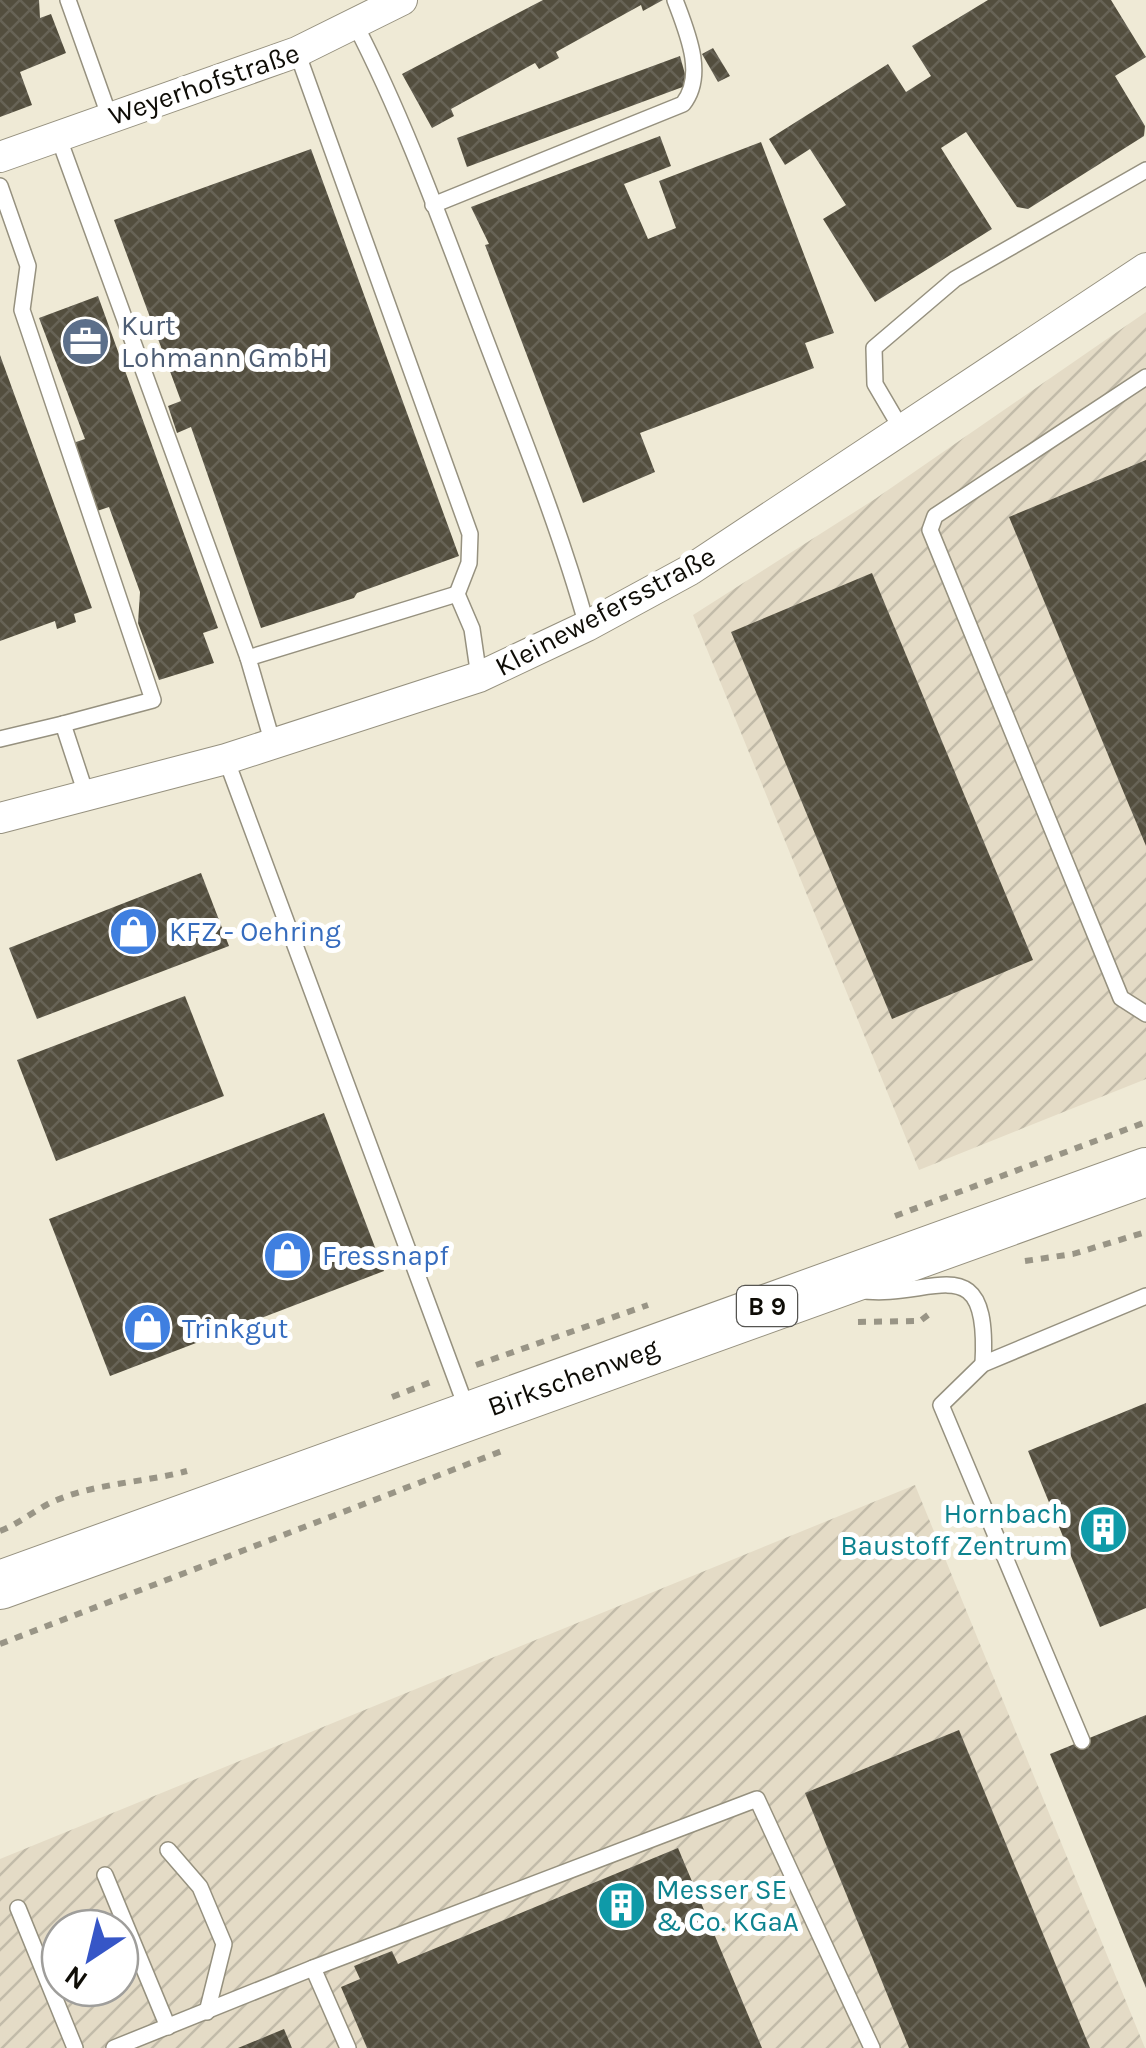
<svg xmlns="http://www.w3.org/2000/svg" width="1146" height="2048" font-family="Karla,sans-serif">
	<defs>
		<pattern id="industrial-furrows" width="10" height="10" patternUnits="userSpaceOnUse" patternTransform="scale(2.5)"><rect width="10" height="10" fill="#e4dbc6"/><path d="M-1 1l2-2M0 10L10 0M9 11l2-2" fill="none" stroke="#c2bba9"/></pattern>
		<pattern id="building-cross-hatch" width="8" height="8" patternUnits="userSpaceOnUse" patternTransform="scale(2.5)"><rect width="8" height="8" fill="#534e3e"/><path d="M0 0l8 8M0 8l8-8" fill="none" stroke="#676356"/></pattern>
	</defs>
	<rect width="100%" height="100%" fill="#efead6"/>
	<g fill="url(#industrial-furrows)" fill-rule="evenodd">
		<path d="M1146,312V1079L919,1170L693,615L875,499Z"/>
		<path d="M915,1485L1145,2048H0V1859ZM60,1928H120V1988H60Z"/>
	</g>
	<g fill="url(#building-cross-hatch)">
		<path d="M0,0H39L40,18L51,14L66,53L20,72L32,105L0,117Z"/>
		<path d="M543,0H663L643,11L641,5L556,52L559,58L539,69L535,63L451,109L454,116L432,128L402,74Z"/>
		<path d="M988,0H1111L1146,57L1115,76L1145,126L1144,136L1028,209L1017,207L966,132L941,148L992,229L875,302L823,219L846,205L810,149L785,165L769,139L888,64L906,92L931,76L912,46Z"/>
		<path d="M713,48L730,76L718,82L702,54Z"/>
		<path d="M680,56L688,85L467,167L457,138Z"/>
		<path d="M660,136L671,166L624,184L648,239L676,228L659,181L761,142L834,333L805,343L814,368L640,433L655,472L583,503L485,245L489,244L471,207Z"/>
		<path d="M311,149L459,556L357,593L354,598L261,628L191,427L177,433L168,406L181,401L114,220Z"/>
		<path d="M98,296L218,628L203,633L214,663L159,680L138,623L140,592L109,507L97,511L73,443L85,439L39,318Z"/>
		<path d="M0,355L92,608L74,614L76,622L57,629L55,621L0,641Z"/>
		<path d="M1146,460V846L1009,517Z"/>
		<path d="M872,573L1033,960L892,1019L731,632Z"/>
		<path d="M201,873L229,946L37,1019L9,948Z"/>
		<path d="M185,996L224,1096L56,1161L17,1060Z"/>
		<path d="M324,1113L384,1271L110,1376L49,1219Z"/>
		<path d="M1146,1403V1608L1100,1627L1028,1451Z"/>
		<path d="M1146,1715V1988L1050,1754Z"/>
		<path d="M959,1730L1090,2048H909L805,1793Z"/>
		<path d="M678,1848L762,2048H367L341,1987L360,1979L354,1966L392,1951L398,1964L402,1962Z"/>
		<path d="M284,2029L292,2048H238Z"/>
	</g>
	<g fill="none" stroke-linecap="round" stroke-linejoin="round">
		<defs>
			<g id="service">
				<path d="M68,0L110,118"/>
				<path d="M356,26C406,123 443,228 482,330C519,428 559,525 587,626"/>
				<path d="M297,52L470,534L469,563L457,594"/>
				<path d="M58,136L248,658"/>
				<path d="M0,186L28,266L22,310L153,700L63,724"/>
				<path d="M433,205L683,104C706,75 687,32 675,0"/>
				<path d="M1146,377L935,516L930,530L1121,998L1146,1014"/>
				<path d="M902,430L875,384L874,348L955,279L1146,170"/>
				<path d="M0,739L63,724L87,797"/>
				<path d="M273,744L248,658L457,594L472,629L479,677"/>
				<path d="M226,759L468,1412"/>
				<path d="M858,1290C930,1302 990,1240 983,1364"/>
				<path d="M1082,1741L941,1405L983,1364L1146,1296"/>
				<path d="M168,1850L200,1887L224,1944L207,2012"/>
				<path d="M105,1875L168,2027"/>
				<path d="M18,1908L75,2048"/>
				<path d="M313,1968L757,1799L872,2048"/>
				<path d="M114,2048L313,1968L348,2048"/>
			</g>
			<g id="minor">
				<path d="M0,157L297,52L402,0"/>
				<path d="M0,818L226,759L479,677L587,626L690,570L1146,268"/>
			</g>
			<path id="primary" d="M0,1585L1146,1172"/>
		</defs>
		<use href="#service" stroke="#96917f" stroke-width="18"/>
		<use href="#minor" stroke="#96917f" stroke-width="32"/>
		<use href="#primary" stroke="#96917f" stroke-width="50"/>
		<g stroke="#999586" stroke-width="6" stroke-dasharray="8 8" stroke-linecap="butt">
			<path d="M895,1216L1146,1122"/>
			<path d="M1025,1261L1073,1254L1146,1232"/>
			<path d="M858,1322L920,1321L932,1312"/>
			<path d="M476,1365L648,1305"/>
			<path d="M392,1397L431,1382"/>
			<path d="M0,1531C18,1524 31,1513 48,1504C90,1483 143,1483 187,1471"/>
			<path d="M0,1644L507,1449"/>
		</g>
		<use href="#service" stroke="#fff" stroke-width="15"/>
		<use href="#minor" stroke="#fff" stroke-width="30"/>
		<use href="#primary" stroke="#fff" stroke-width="48"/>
	</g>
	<defs>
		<symbol id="office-disc" viewBox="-11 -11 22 22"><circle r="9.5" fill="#5c6f8a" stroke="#fff"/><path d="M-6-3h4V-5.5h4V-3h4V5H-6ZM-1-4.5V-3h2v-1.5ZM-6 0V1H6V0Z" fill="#fff"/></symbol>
		<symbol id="shop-disc" viewBox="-11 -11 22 22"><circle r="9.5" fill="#3f7fe0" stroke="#fff"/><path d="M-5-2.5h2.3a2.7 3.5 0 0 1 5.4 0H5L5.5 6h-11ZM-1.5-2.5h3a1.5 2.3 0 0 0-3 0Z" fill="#fff"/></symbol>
		<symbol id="building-disc" viewBox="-11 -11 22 22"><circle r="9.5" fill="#0f9aa8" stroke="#fff"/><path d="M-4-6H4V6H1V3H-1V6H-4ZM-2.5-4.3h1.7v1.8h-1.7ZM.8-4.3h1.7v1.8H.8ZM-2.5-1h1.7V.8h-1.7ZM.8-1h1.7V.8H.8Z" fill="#fff"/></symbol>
	</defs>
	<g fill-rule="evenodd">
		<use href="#office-disc" x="58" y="314" width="55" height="55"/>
		<use href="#shop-disc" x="106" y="904" width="55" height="55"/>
		<use href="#shop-disc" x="260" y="1228" width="55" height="55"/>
		<use href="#shop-disc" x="120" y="1300" width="55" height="55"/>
		<use href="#building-disc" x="1076" y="1502" width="55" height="55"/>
		<use href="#building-disc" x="594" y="1878" width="55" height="55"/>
	</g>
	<g text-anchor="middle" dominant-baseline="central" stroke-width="10" stroke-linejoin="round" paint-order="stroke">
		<rect fill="#fff" stroke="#565551" stroke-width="2.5" x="737" y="1286" width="60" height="40" rx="8"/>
		<g font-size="25" font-weight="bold" fill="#0e0c06">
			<text x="767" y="1306">B 9</text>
		</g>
		<g font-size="28" fill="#0e0c06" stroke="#fff">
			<text transform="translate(204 84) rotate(-19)">Weyerhofstraße</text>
			<text transform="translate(605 611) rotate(-28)">Kleinewefersstraße</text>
			<text transform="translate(573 1377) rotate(-20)">Birkschenweg</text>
		</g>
		<g font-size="28" fill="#4e5e75" stroke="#fff" text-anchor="start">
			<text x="121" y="325">Kurt<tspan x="121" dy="32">Lohmann GmbH</tspan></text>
		</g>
		<g font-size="28" fill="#366cbe" stroke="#fff" text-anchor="start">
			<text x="169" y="931">KFZ - Oehring</text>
			<text x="322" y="1255">Fressnapf</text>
			<text x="182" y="1328">Trinkgut</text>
		</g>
		<g font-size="28" fill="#0d838f" stroke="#fff" text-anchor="end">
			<text x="1068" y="1513">Hornbach<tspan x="1068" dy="32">Baustoff Zentrum</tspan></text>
			<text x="656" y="1889" text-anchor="start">Messer SE<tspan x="656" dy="32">&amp; Co. KGaA</tspan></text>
		</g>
	</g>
	<g transform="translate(90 1958) rotate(215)"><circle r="48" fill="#ffffff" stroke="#9f9e9b" stroke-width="2.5"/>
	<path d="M0-8L18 38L0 25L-18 38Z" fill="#3656c7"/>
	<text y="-15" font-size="28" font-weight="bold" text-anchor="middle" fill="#0e0c06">N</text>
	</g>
</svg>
